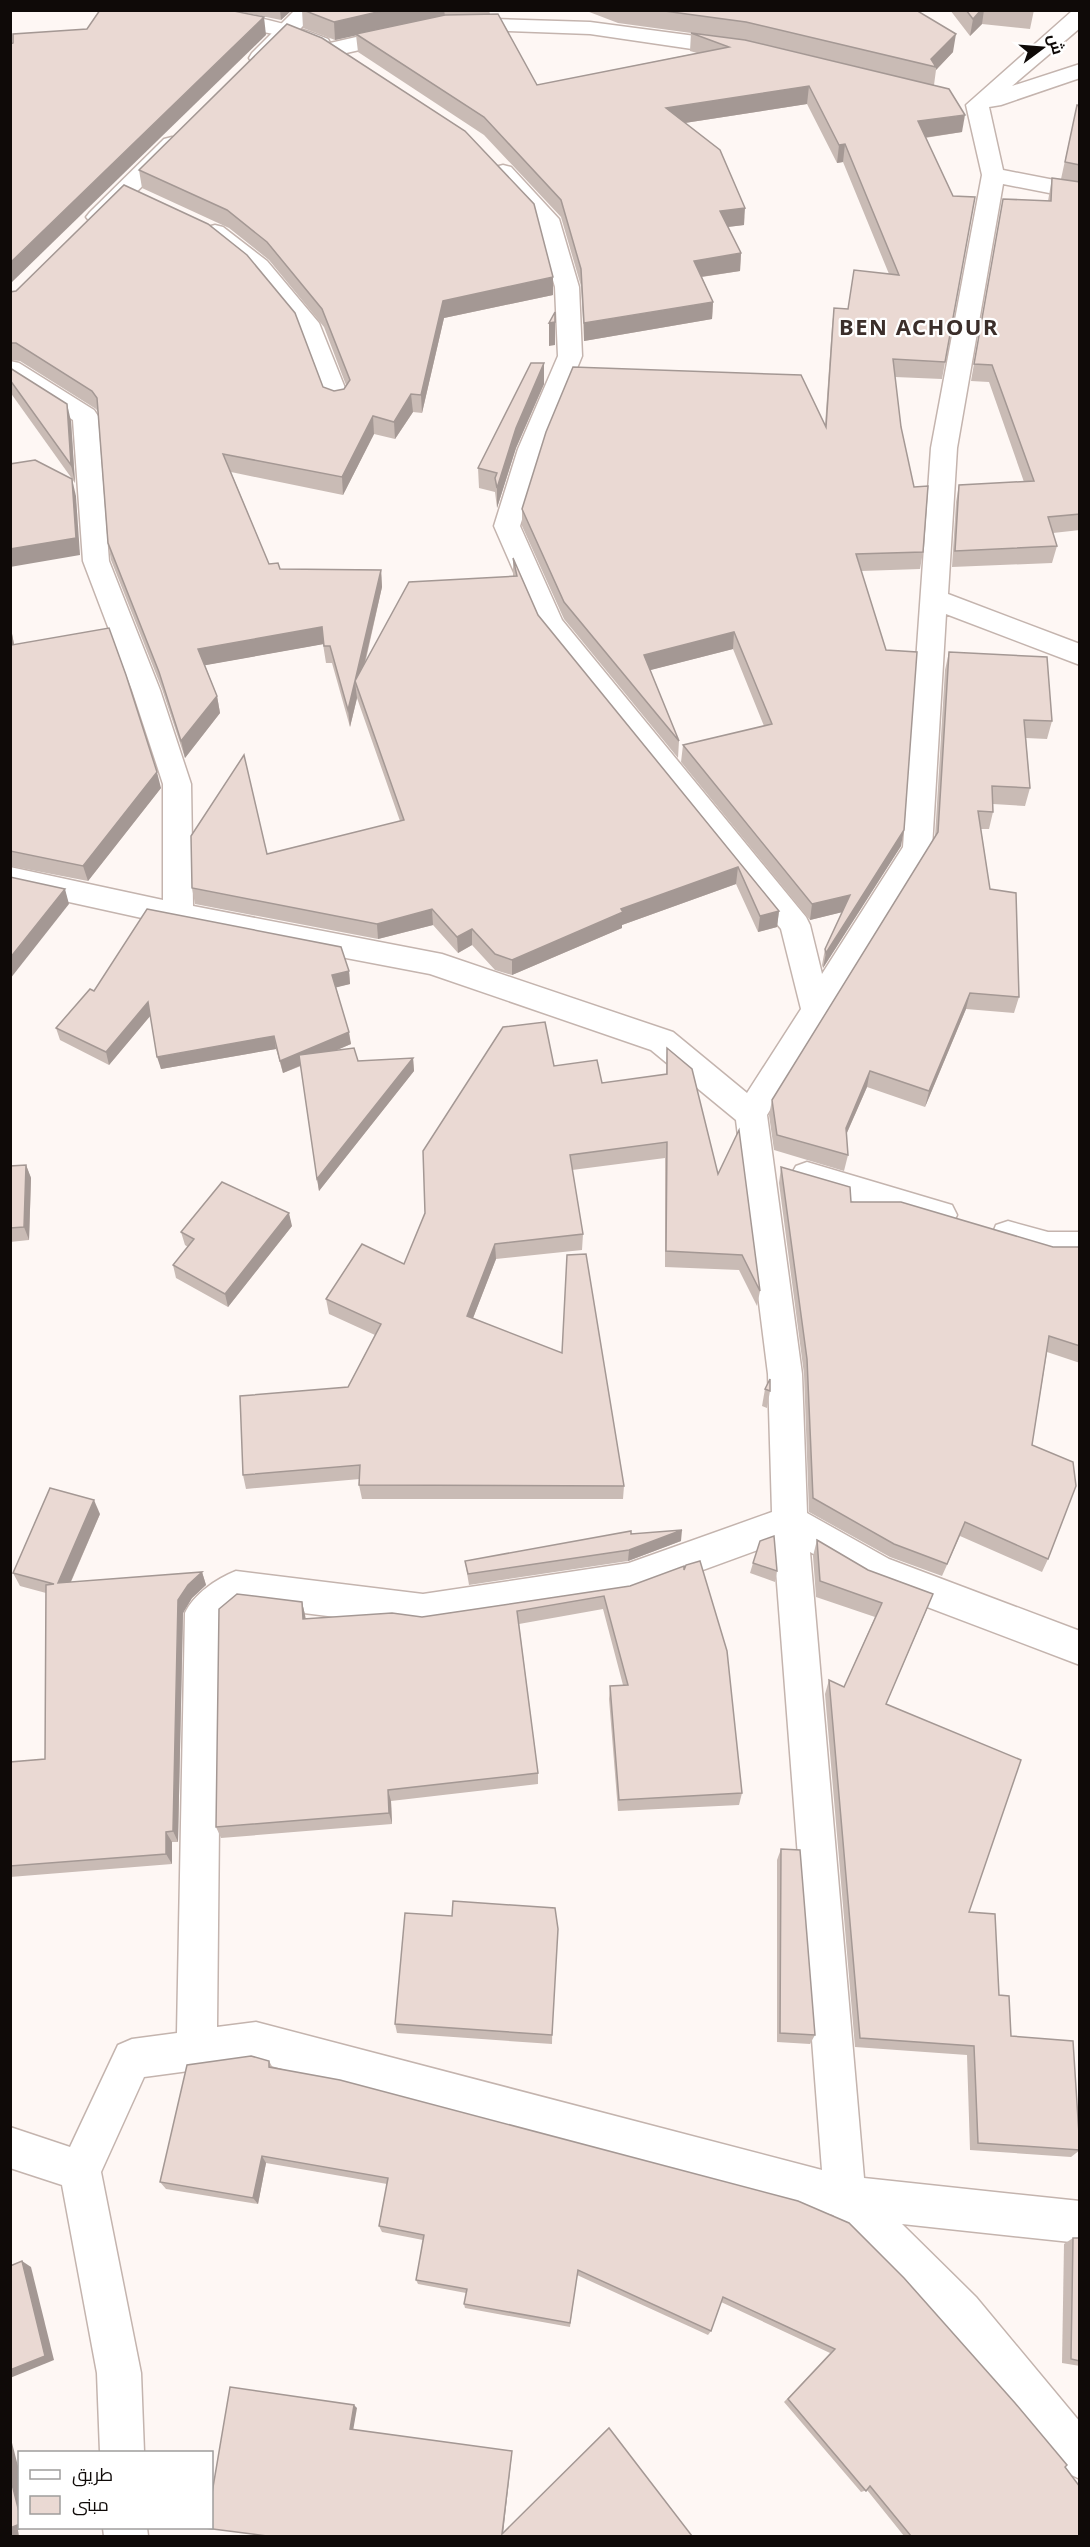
<svg xmlns="http://www.w3.org/2000/svg" width="1090" height="2547" font-family="'Noto Sans',Cairo,sans-serif">
	<rect width="100%" height="100%" fill="#fef7f4"/>
	<g fill="none" stroke-linecap="round" stroke-linejoin="round">
		<defs>
			<g id="street">
				<path d="M169,10C228,10 273,17 328,39L330,43L400,27L408,29L411,34L408,39L333,56L279,35L179,16L171,15Z"/>
				<path d="M1080,10V28L1012,86L1080,64V78L1001,105L989,107L1003,170L1080,185V199L1003,184L957,448L948,594L1080,644V665L946,614L932,848L767,1115L802,1374L807,1513L889,1559L1080,1631V1665L864,1583L810,1552L864,2178L1080,2201V2243L902,2224L976,2297L1080,2422V2479L1065,2472L946,2327L833,2215L256,2062L144,2077L101,2172L141,2373L144,2452H100L97,2373L62,2185L10,2168V2127L70,2147L118,2045L132,2039L177,2033L185,1613C194,1594 216,1579 236,1571L423,1594L629,1563L772,1512L768,1374L736,1120L651,1050L430,974L178,926L10,889V867L163,900V784L132,690L83,561L73,420L10,380V361L19,363L94,410L98,416L109,561L160,690L191,784L193,906L442,954L673,1032L747,1093L801,1009L781,929L540,631L494,526L518,449L558,356L555,287L536,221L492,172L495,167L503,165L511,167L559,219L579,287L582,356L544,449L520,526L562,620L806,917L810,925L822,974L903,847L931,448L982,175L966,105L1072,11ZM774,1544L822,2170L256,2022L217,2027L221,1621L241,1605L423,1628L629,1597Z"/>
				<path d="M459,18L590,22L733,41L741,43L744,48L741,53L733,55L590,34L451,29L448,24L451,19Z"/>
				<path d="M215,225L223,227L267,261L319,323L349,398L345,404L336,406L327,404L299,330L251,271L207,237L203,232L207,227Z"/>
				<path d="M807,1162L952,1205L957,1215L952,1225L941,1229L796,1184L791,1175L796,1166Z"/>
				<path d="M1008,1221L1048,1232H1080V1260H1048L996,1245L992,1235L996,1225Z"/>
				<path d="M103,2528H147L148,2536H104Z"/>
			</g>
			<g id="secondary">
				<path d="M295,10H318L268,63L260,65L252,63L249,58L252,53Z"/>
				<path d="M172,137L180,139L183,144L180,149L106,222L98,224L90,222L86,217L90,212L164,139Z"/>
			</g>
		</defs>
		<use href="#street" stroke="#c4b4ae" stroke-width="3"/>
		<use href="#secondary" stroke="#c4b4ae" stroke-width="3"/>
		<use href="#street" fill="#fff" fill-rule="evenodd"/>
		<use href="#secondary" fill="#fff" fill-rule="evenodd"/>
	</g>
	<g fill="#c9bbb5" fill-rule="evenodd">
		<path d="M231,10H292L281,20Z"/>
		<path d="M302,10H489L490,14L537,85L697,53L690,51L691,33L618,23L584,10H916L953,52L936,70L934,85L962,132L925,138L953,196L975,197L942,379L895,377L901,427L923,552L920,569L861,571L901,846L823,968L822,965L825,949L842,912L810,920L681,762L683,745L764,726L733,649L650,670L679,741L678,758L564,619L522,526V509L825,425L832,326L834,308L848,309L889,274L843,162L837,163L807,104L685,123L744,225L728,227L741,253L740,271L702,277L713,302L712,319L584,341L581,286L561,217L484,135L358,52L356,35L335,40L303,28ZM692,33L745,40L879,72Z"/>
		<path d="M950,10H1034L1030,29L982,24L970,36Z"/>
		<path d="M1077,105L1080,106V530L1053,533L1057,546L1052,563L952,567L956,502L959,485L1024,482L989,382L971,381L1003,199L1048,201L1052,178L1061,179Z"/>
		<path d="M139,170L553,295L444,318L422,413L413,412L395,439L374,434L343,495L231,472L269,564L280,569L381,570L382,587L365,664L513,576V558L538,615L779,911L777,927L758,932L736,884L622,925V928L512,975L495,970L472,945L458,953L433,925L378,939L195,904L192,888L267,854L400,821L357,698L350,727L332,663H326L323,644L205,665L217,696L220,713L185,758L162,689L111,560L108,543L98,412L96,409L20,361L10,360V292L334,391L344,389L346,385L324,327L269,260L229,228L142,188Z"/>
		<path d="M544,363V384L516,448L497,508L495,492L479,488L478,468Z"/>
		<path d="M10,368L71,421L75,483L10,392Z"/>
		<path d="M10,623L14,644L161,788L88,881L10,866Z"/>
		<path d="M949,652L1052,721L1047,739L1026,738L1030,788L1025,806L993,804V812L989,829H981L990,889L1019,997L1014,1013L966,1009L925,1107L867,1087L846,1135L848,1155L844,1171L774,1150L769,1115L772,1100L935,837L945,670Z"/>
		<path d="M349,971L350,984L336,987L351,1044L337,1050L358,1061L413,1058L414,1071L319,1191L301,1066L283,1073L276,1049L161,1069L150,1016L109,1065L60,1040L56,1028L94,991Z"/>
		<path d="M667,1048L718,1174L760,1291L757,1306L739,1270L665,1267V1158L572,1170L583,1234L582,1250L496,1259L473,1318L624,1486L623,1499H362L359,1485L360,1479L246,1489L243,1475L348,1387L375,1335L329,1314L326,1299L404,1264L554,1066L602,1083L666,1075Z"/>
		<path d="M26,1165L31,1178L29,1240L10,1242V1166Z"/>
		<path d="M781,1167L851,1202L1053,1247H1080V1363L1047,1352L1032,1445L1048,1559L1042,1572L960,1536L942,1576L890,1557L809,1512L804,1374L779,1183Z"/>
		<path d="M292,1226L228,1307L176,1278L173,1265L188,1247L185,1245L181,1232Z"/>
		<path d="M765,1389L770,1391L767,1408L762,1406Z"/>
		<path d="M100,1514L71,1582L202,1572L206,1585L192,1598L183,1613L178,1842H172V1864L10,1877V1762L45,1759L46,1593L20,1586L13,1573Z"/>
		<path d="M631,1534L681,1541L628,1561L469,1585L465,1561Z"/>
		<path d="M817,1540L868,1570L933,1594L886,1704L969,1912L999,1995L1011,2036L1080,2150L1071,2157L970,2150L967,2055L855,2047L825,1694L829,1680L844,1687L875,1617L816,1597L813,1556Z"/>
		<path d="M753,1563L777,1571L775,1582L750,1573Z"/>
		<path d="M684,1570L742,1793L739,1805L618,1811L609,1699L610,1686L623,1685L603,1609L519,1624L538,1773V1784L391,1801L392,1824L221,1838L216,1827L302,1602L306,1619L422,1617L630,1586Z"/>
		<path d="M781,1849L815,2035L810,2044L777,2042V1860Z"/>
		<path d="M555,1908L552,2044L397,2033L395,2024L452,1916Z"/>
		<path d="M269,2061L273,2068L340,2080L1065,2467L1080,2536H904L867,2490L861,2492L784,2402L830,2353L721,2302L711,2331L708,2335L577,2275L570,2327L465,2308L464,2304L466,2293L418,2284L416,2280L423,2240L382,2232L379,2226L387,2184L266,2163L258,2204L166,2189L160,2182Z"/>
		<path d="M1073,2238H1080V2366L1062,2363L1064,2244Z"/>
	</g>
	<g fill="#a49894">
		<path d="M280,10H292L281,20Z"/>
		<path d="M386,10H444L445,16L335,40L334,22Z"/>
		<path d="M981,10H984L982,24L970,36L973,19Z"/>
		<path d="M264,17L266,35L10,284V263Z"/>
		<path d="M956,34L953,52L936,70V67L931,59Z"/>
		<path d="M809,86L807,104L665,126L666,108Z"/>
		<path d="M965,115L962,132L915,139L918,121Z"/>
		<path d="M845,144L843,162L837,163L839,145Z"/>
		<path d="M745,208L744,225L719,228L720,211Z"/>
		<path d="M741,253L740,271L693,278L694,261Z"/>
		<path d="M553,277V295L444,318L422,413L421,395L443,301Z"/>
		<path d="M713,302L712,319L584,341V323Z"/>
		<path d="M555,322V345L549,346V323Z"/>
		<path d="M544,363V384L516,448L497,508V488L516,428Z"/>
		<path d="M411,394L413,412L395,439L394,422Z"/>
		<path d="M67,404L71,421L75,483L71,465Z"/>
		<path d="M373,416L374,434L343,495L342,477Z"/>
		<path d="M72,479L76,496L80,555L10,567V549Z"/>
		<path d="M381,570L382,587L358,691L355,681Z"/>
		<path d="M10,623L17,661L12,645L10,634Z"/>
		<path d="M322,627L324,644L201,666L198,649Z"/>
		<path d="M734,632L733,649L643,672L644,655Z"/>
		<path d="M355,681L357,698L350,727L348,710Z"/>
		<path d="M217,696L220,713L185,758L181,741Z"/>
		<path d="M157,772L161,788L88,881L83,866Z"/>
		<path d="M904,830L901,846L823,968L826,953Z"/>
		<path d="M738,867L736,884L622,925V928L512,975V960L621,909Z"/>
		<path d="M65,889L69,904L10,979V958Z"/>
		<path d="M850,895L847,911L810,920L812,904Z"/>
		<path d="M432,909L433,925L378,939L377,924Z"/>
		<path d="M779,911L777,927L758,932L760,916Z"/>
		<path d="M472,929V945L458,953L457,937Z"/>
		<path d="M349,971L350,984L334,988L332,975Z"/>
		<path d="M970,993L966,1009L925,1107L929,1091Z"/>
		<path d="M148,1002L151,1015L109,1065L106,1052Z"/>
		<path d="M349,1032L351,1044L283,1073L280,1061Z"/>
		<path d="M274,1036L276,1049L161,1069L157,1057Z"/>
		<path d="M413,1058L414,1071L319,1191L317,1179Z"/>
		<path d="M870,1071L867,1087L842,1144L846,1128Z"/>
		<path d="M26,1165L31,1178L29,1240L24,1227Z"/>
		<path d="M289,1213L292,1226L228,1307L225,1294Z"/>
		<path d="M495,1244L496,1259L468,1331L467,1316Z"/>
		<path d="M94,1500L100,1514L64,1597L58,1583Z"/>
		<path d="M682,1530L681,1541L628,1561L629,1550Z"/>
		<path d="M202,1572L206,1585L192,1598L183,1613L178,1842L173,1831L178,1600L188,1585Z"/>
		<path d="M933,1594L927,1609L880,1718L886,1704Z"/>
		<path d="M302,1602L305,1615L306,1633L303,1619Z"/>
		<path d="M388,1790L391,1801L392,1824L389,1813Z"/>
		<path d="M166,1832L172,1842V1864L166,1854Z"/>
		<path d="M262,2156L266,2163L258,2204L253,2198Z"/>
		<path d="M22,2261L31,2267L54,2360L10,2378V2370Z"/>
		<path d="M354,2405L357,2408L353,2431L350,2429Z"/>
		<path d="M10,2435L20,2474V2516L10,2476Z"/>
		<path d="M512,2451V2453L503,2534H502Z"/>
		<path d="M20,2524V2528H23L18,2530L19,2536H10V2528Z"/>
	</g>
	<g fill="#ead9d3" stroke="#a49894" stroke-width="1.5">
		<path d="M100,10H229L264,17L10,263V44L13,43V34L87,29Z"/>
		<path d="M303,10H386L334,22Z"/>
		<path d="M657,10H916L956,34L931,59L936,67L746,22Z"/>
		<path d="M966,10H981L973,19Z"/>
		<path d="M498,14L537,85L729,47L691,33L745,40L949,89L965,115L918,121L953,196L975,197L945,362L893,359L901,427L914,487L928,486L923,552L856,554L886,650L917,652L904,830L826,953L825,949L850,895L812,904L683,745L772,724L734,632L644,655L679,741L564,602L522,509L546,432L573,367L801,375L826,427L834,308L848,309L854,270L899,275L845,144L839,145L809,86L666,108L720,150L745,208L720,211L741,253L694,261L713,302L584,323L581,269L561,200L484,117L356,34L445,15Z"/>
		<path d="M287,24L322,38L465,131L534,204L553,277L443,301L421,395L411,394L394,422L373,416L342,477L223,454L269,564L278,563L280,569L381,570L355,681L409,582L517,576L513,558L538,615L779,911L760,916L738,867L621,909L623,912L512,960L495,954L472,929L457,937L432,909L377,924L192,888L191,836L244,755L267,854L404,820L355,681L348,710L330,646H324L322,627L198,649L217,696L181,741L159,672L108,543L97,398L92,391L16,343H10V292L16,291L124,185L208,224L247,255L295,313L323,387L334,391L344,389L350,380L322,309L267,242L227,210L139,170Z"/>
		<path d="M1077,105L1080,106V165L1065,162Z"/>
		<path d="M1052,178L1080,182V514L1048,517L1057,546L955,551L959,485L1034,481L992,365L974,364L1003,199L1051,201Z"/>
		<path d="M555,312V322L549,323Z"/>
		<path d="M531,363H544L516,428L497,488L495,478L497,473L478,468Z"/>
		<path d="M10,368L67,404L71,465L10,380Z"/>
		<path d="M35,460L72,479L76,538L10,549V464Z"/>
		<path d="M109,628L126,675L157,772L83,866L10,851V634L12,645Z"/>
		<path d="M949,652L1047,657L1052,721L1024,720L1030,788L992,786L993,812L978,811L990,889L1016,893L1019,997L970,993L929,1091L870,1071L846,1128L848,1155L777,1135L772,1100L938,832Z"/>
		<path d="M10,877L65,889L10,958Z"/>
		<path d="M147,909L341,947L349,971L332,975L349,1032L280,1061L274,1036L157,1057L148,1002L106,1052L56,1028L90,989L94,991Z"/>
		<path d="M545,1022L554,1066L597,1060L602,1083L667,1074V1048L692,1069L718,1174L739,1130L760,1291L742,1255L666,1251L667,1142L570,1155L583,1234L495,1244L467,1316L562,1353L567,1255L586,1254L624,1486L359,1485L360,1465L243,1475L240,1396L348,1387L381,1324L326,1299L362,1244L404,1264L425,1213L423,1151L503,1027Z"/>
		<path d="M354,1048L358,1061L413,1058L317,1179L299,1055Z"/>
		<path d="M26,1165L24,1227L10,1228V1166Z"/>
		<path d="M781,1167L850,1187L851,1202H901L1053,1247H1080V1346L1049,1336L1032,1445L1073,1462L1076,1486L1048,1559L965,1522L947,1564L894,1544L813,1498L807,1359Z"/>
		<path d="M222,1182L289,1213L225,1294L173,1265L194,1239L181,1232Z"/>
		<path d="M770,1379V1391L765,1389Z"/>
		<path d="M50,1488L94,1500L58,1583L202,1572L188,1585L178,1600L173,1831L166,1832V1854L10,1866V1762L45,1759L46,1585L54,1584L13,1573Z"/>
		<path d="M682,1530L629,1550L468,1574L465,1561L631,1531V1534Z"/>
		<path d="M774,1536L777,1571L753,1563L760,1541Z"/>
		<path d="M817,1540L868,1570L933,1594L886,1704L1021,1760L969,1912L995,1914L999,1995L1009,1996L1011,2036L1073,2041L1080,2150L978,2143L974,2046L860,2038L829,1680L844,1687L882,1603L820,1581Z"/>
		<path d="M700,1561L727,1651L742,1793L619,1800L610,1686L628,1685L604,1596L517,1611L538,1773L388,1790L389,1813L216,1827L219,1609L237,1594L302,1602L303,1619L392,1613L422,1617L630,1586L684,1566V1570L686,1565Z"/>
		<path d="M781,1849L800,1850L815,2035L780,2033Z"/>
		<path d="M453,1901L555,1908L558,1929L552,2035L395,2024L405,1913L452,1916Z"/>
		<path d="M251,2056L269,2061V2067L340,2080L798,2201L849,2223L904,2278L1015,2403L1067,2465L1065,2467L1080,2487V2536H911L870,2486L866,2491L788,2399L835,2349L723,2297L711,2331L578,2270L570,2323L464,2304L467,2289L416,2280L424,2235L379,2226L388,2178L262,2156L253,2198L160,2182L187,2065Z"/>
		<path d="M1073,2238H1080V2361L1071,2359Z"/>
		<path d="M22,2261L45,2356L10,2370V2266Z"/>
		<path d="M230,2387L354,2405L350,2429L512,2451L502,2534L609,2428L692,2536H267L205,2528H212V2493Z"/>
		<path d="M10,2476L20,2516V2524L10,2528Z"/>
	</g>
	<g text-anchor="middle" dominant-baseline="central" stroke-width="4.5" stroke-linejoin="round" paint-order="stroke">
		<g font-size="22" font-weight="bold" letter-spacing="1.5" fill="#3b2e2a" stroke="#fff">
			<text x="919" y="326">BEN ACHOUR</text>
		</g>
	</g>
	<rect width="1090" height="2547" fill="none" stroke="#0f0a08" stroke-width="24"/>
	<rect x="18" y="2451" width="195" height="78" fill="#ffffff" stroke="#9f9d9c" stroke-width="1.5"/>
	<rect x="30" y="2470" width="30" height="9" fill="#ffffff" stroke="#9f9d9c" stroke-width="1.5"/>
	<text x="72" y="2481" font-size="18" fill="#0f0a08">طريق</text>
	<rect x="30" y="2496" width="30" height="18" fill="#ead9d3" stroke="#9f9d9c" stroke-width="1.5"/>
	<text x="72" y="2511" font-size="18" fill="#0f0a08">مبنى</text>
	<g transform="translate(1042 48) rotate(74)" stroke="#ffffff" stroke-width="4.5" paint-order="stroke">
	<path d="M0-4.5L10 22L0 15L-10 22Z" fill="#0f0a08"/>
	<text y="-9" font-size="16" font-weight="bold" text-anchor="middle" fill="#0f0a08">ش</text>
	</g>
</svg>
